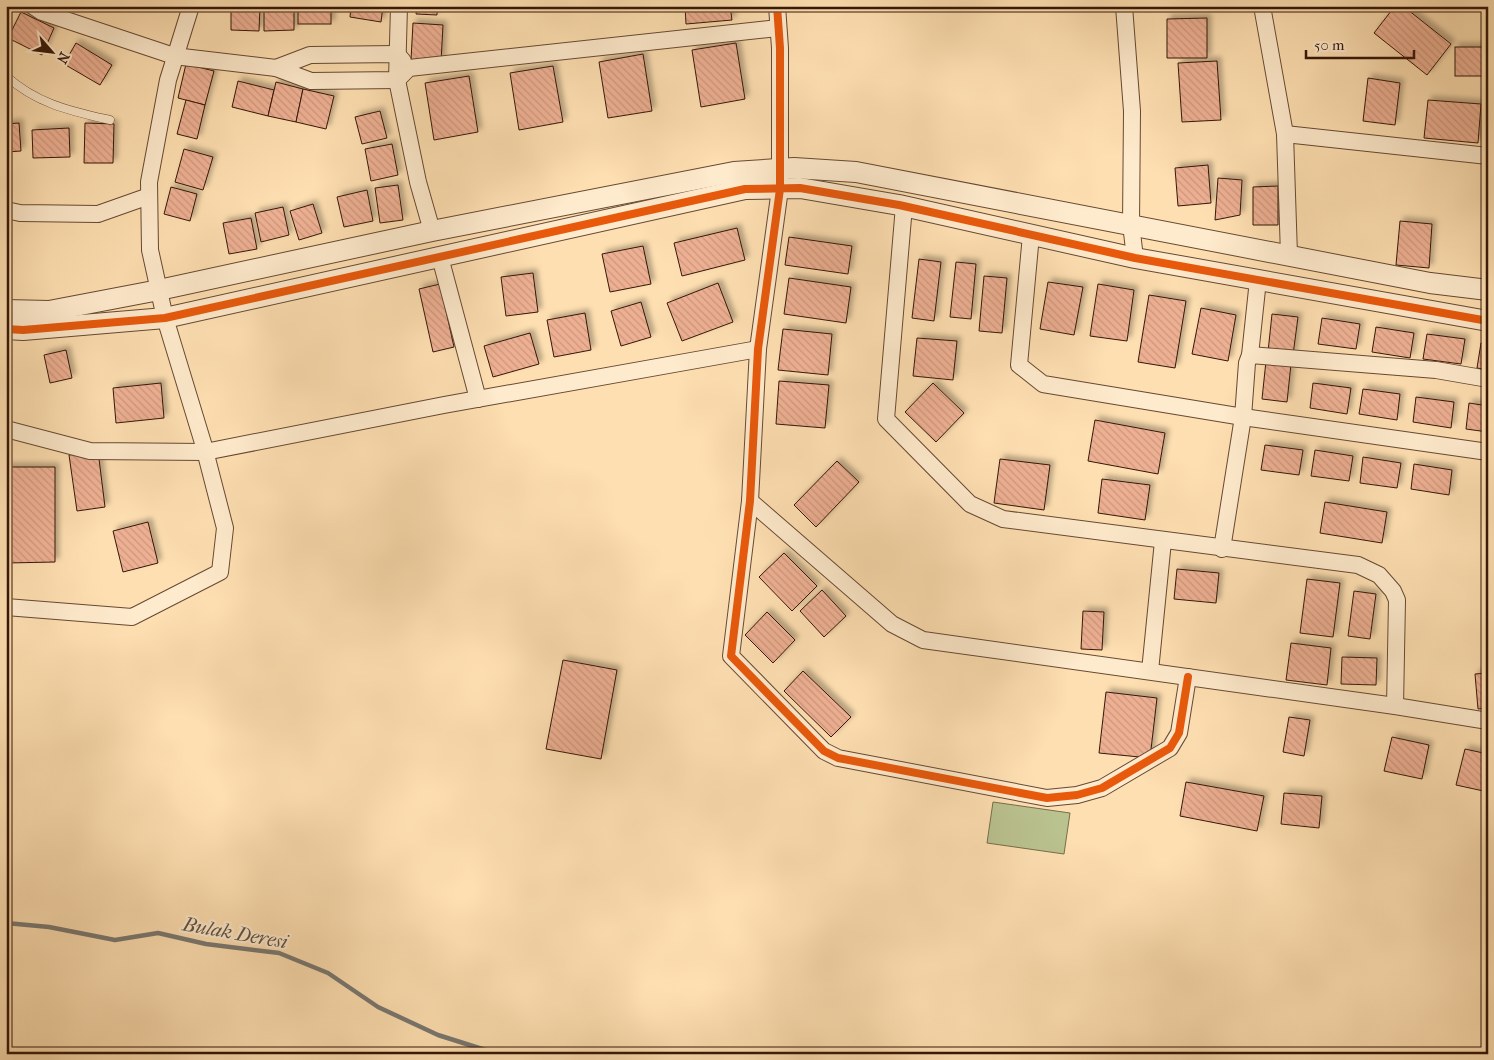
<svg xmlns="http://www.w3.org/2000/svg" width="1494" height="1060" font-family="'IM FELL French Canon',serif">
	<defs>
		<pattern id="building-back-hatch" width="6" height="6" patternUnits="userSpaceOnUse" patternTransform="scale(1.25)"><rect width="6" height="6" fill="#eeb093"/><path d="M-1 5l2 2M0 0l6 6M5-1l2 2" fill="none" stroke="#cd977d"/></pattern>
		<filter id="shadow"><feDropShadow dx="4" dy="-4" stdDeviation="2.5" flood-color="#0004"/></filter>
	</defs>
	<rect width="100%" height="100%" fill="#fedfb1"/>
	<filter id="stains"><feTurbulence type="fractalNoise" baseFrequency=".004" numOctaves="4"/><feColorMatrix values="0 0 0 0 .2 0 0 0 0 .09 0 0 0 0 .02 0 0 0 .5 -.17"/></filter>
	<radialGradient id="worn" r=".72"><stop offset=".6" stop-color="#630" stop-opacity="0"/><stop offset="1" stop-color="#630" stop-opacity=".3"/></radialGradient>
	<path fill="#bac390" stroke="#786d4c" d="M993,802L1070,813L1064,854L987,843Z"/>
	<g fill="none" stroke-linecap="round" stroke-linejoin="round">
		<path stroke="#797872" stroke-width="4.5" d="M6,923L49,927L115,940L158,933L206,944L279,953L328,973L378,1007L438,1035L498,1054"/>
	</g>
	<g fill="url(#building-back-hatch)" stroke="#351709" filter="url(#shadow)">
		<path d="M231,6H260L259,31L231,30Z"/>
		<path d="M264,6H294V30L264,31Z"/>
		<rect x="298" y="6" width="33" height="18"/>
		<path d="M351,6H383L381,22L350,17Z"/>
		<path d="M417,6H437V15L416,14Z"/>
		<path d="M685,6H730L732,20L686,24Z"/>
		<path d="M1299,6H1334L1333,10Z"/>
		<path d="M1395,6H1403L1451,44L1427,75L1374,33Z"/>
		<path d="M21,12L54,28L42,55L8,38Z"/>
		<path d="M1207,18V58H1167V19Z"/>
		<path d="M413,23L443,25L441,62L411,60Z"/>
		<path d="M76,43L112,65L100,85L64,64Z"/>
		<path d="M736,43L745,99L701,107L692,50Z"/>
		<rect x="1455" y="47" width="32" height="29"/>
		<path d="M643,54L652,111L608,118L599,62Z"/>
		<path d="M1217,61L1221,120L1182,122L1178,63Z"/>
		<path d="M186,64L214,71L205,105L178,98Z"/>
		<path d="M553,66L563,122L519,130L510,73Z"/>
		<path d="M469,76L478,132L434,140L425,83Z"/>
		<path d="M1368,78L1400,83L1395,125L1363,121Z"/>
		<path d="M238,81L274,90L268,116L232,107Z"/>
		<path d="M276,82L303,89L296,122L268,116Z"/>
		<path d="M303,89L334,96L326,129L296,122Z"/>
		<path d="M186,100L205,105L197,139L177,134Z"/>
		<path d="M1428,100L1481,104L1478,143L1424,138Z"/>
		<path d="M380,111L387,138L362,144L355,117Z"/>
		<path d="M19,123L21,151L6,152V124Z"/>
		<path d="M85,123L114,124L113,163H84Z"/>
		<path d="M69,128L70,157L33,158L32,130Z"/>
		<path d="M392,144L398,175L371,181L365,149Z"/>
		<path d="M184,149L213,157L203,190L175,182Z"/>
		<path d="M1208,165L1211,203L1178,206L1175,168Z"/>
		<path d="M1218,178L1242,180L1240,215L1215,220Z"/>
		<path d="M398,185L403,220L380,223L375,188Z"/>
		<path d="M1278,186V225H1253V187Z"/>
		<path d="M171,187L197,194L190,221L164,214Z"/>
		<path d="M367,190L373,221L344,227L337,197Z"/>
		<path d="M313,204L322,233L299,240L290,211Z"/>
		<path d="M283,207L289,235L261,242L255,213Z"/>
		<path d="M251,218L257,249L229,254L223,223Z"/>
		<path d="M1400,221L1432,224L1429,268L1396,265Z"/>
		<path d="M737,228L745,260L682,276L674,243Z"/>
		<path d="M789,237L852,246L848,274L785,265Z"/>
		<path d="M643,246L651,284L610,292L602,254Z"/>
		<path d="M919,259L941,262L934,321L912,318Z"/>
		<path d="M956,262L976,264L971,319L950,317Z"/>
		<path d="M533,273L538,312L506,316L501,277Z"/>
		<path d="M984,276L1007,278L1002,333L979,331Z"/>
		<path d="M789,278L851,287L846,323L784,314Z"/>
		<path d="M1048,282L1083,287L1074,335L1040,329Z"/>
		<path d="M718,283L733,322L682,341L667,303Z"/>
		<path d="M440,284L454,347L433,352L419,289Z"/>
		<path d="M1098,284L1134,290L1127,341L1090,336Z"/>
		<path d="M1149,295L1186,301L1175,368L1138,362Z"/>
		<path d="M641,302L651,337L621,346L611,311Z"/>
		<path d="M1201,308L1236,315L1228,361L1192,354Z"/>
		<path d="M585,313L591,350L554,357L547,320Z"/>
		<path d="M1272,314L1298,317L1293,355L1268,352Z"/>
		<path d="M1322,318L1360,324L1356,349L1318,344Z"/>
		<path d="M1376,327L1414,333L1410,358L1372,352Z"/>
		<path d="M783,329L832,334L828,375L778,370Z"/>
		<path d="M530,333L539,364L493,377L484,346Z"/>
		<path d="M1427,334L1465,339L1461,364L1423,359Z"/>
		<path d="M917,338L957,341L953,380L913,376Z"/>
		<path d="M1481,343L1488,344V370L1477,368Z"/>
		<path d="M66,350L72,378L50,383L44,355Z"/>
		<path d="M1266,361L1291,364L1287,402L1262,399Z"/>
		<path d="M779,381L829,385L825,428L776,424Z"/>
		<path d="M161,383L164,418L116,423L113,388Z"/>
		<path d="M933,383L964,413L936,442L905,412Z"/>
		<path d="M1313,383L1351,388L1347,414L1310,408Z"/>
		<path d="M1363,389L1400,394L1397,420L1359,414Z"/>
		<path d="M1416,397L1454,402L1451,428L1413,422Z"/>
		<path d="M1469,403L1488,406V432L1466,429Z"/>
		<path d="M1095,420L1165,433L1158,474L1088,461Z"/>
		<path d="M1265,445L1303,450L1299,475L1261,470Z"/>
		<path d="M1315,450L1353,456L1349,481L1311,476Z"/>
		<path d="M98,451L105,507L77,511L69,455Z"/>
		<path d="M1363,457L1401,463L1397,488L1360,483Z"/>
		<path d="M1000,459L1050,465L1044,510L994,503Z"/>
		<path d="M837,461L859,482L816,527L794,505Z"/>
		<path d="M1414,464L1452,470L1449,495L1411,489Z"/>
		<path d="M6,467H55V562L6,563Z"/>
		<path d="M1102,479L1150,485L1145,520L1098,513Z"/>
		<path d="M1325,502L1387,512L1382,543L1320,533Z"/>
		<path d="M148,522L158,563L123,572L113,531Z"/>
		<path d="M784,553L817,586L792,611L759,577Z"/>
		<path d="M1177,569L1219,573L1216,603L1174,599Z"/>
		<path d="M1307,579L1340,583L1333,637L1300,633Z"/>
		<path d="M822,590L846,616L824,637L800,611Z"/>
		<path d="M1354,591L1376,594L1370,639L1348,636Z"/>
		<path d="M1083,611L1104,612L1102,650L1081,649Z"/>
		<path d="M767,612L795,640L773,663L745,635Z"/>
		<path d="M1291,643L1331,648L1327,685L1286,680Z"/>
		<path d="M1342,657L1377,658L1376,685L1341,684Z"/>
		<path d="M563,660L617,670L601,759L546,749Z"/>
		<path d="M803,671L851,717L831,737L784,691Z"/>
		<path d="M1488,673V708L1478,709L1475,674Z"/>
		<path d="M1106,692L1157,698L1150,758L1099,753Z"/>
		<path d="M1289,717L1310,720L1304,756L1283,752Z"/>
		<path d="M1392,737L1429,745L1422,779L1384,771Z"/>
		<path d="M1465,749L1488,754V792L1456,785Z"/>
		<path d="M1186,782L1264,796L1257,831L1180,816Z"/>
		<path d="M1284,793L1322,796L1319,828L1281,824Z"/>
	</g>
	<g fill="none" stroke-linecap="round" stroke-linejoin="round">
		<defs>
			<path id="service" d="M6,76C37,104 71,111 110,120"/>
			<g id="minor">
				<path d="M33,6L42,12L174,56L276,68L311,81L397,80L409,68L778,28"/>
				<path d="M399,6L397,80L418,182L432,231"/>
				<path d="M777,6L780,48V189L758,349L750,501L731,656L824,751L838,758L1047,798L1077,795L1102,788L1170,748L1179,733L1188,677"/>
				<path d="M1124,6L1132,111L1131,224L1135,258"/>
				<path d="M1262,6L1285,134L1289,255"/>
				<path d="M276,68L310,55L397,54L403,61"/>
				<path d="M1285,134L1488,156"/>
				<path d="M904,206L886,419L970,504L1003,519L1358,565L1379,575L1393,591L1397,600L1395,706"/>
				<path d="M6,210L20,213L98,214L149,196"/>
				<path d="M1031,235L1019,365L1043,384L1243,417L1488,452"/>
				<path d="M440,257L478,399"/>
				<path d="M1250,355L1436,370L1488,379"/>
				<path d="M6,429L90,451L205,452L444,405L758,349"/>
				<path d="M750,501L892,624L923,640L1395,706L1488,721"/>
				<path d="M1222,549L1243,417L1247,363L1250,355L1258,280"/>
				<path d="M6,607L132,617L220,572L225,528L203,443L165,318L150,250L149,182L168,80L191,6"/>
				<path d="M1150,671L1163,541"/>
			</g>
			<g id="tertiary">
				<path d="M6,310L49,311L159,290L432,231L734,172L794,168L856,172L1430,283L1488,290"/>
				<path d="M6,329L23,330L165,318L745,189L800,188L899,205L1135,258L1488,321"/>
			</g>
		</defs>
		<use href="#service" stroke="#674933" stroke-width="9"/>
		<use href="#minor" stroke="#674933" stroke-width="18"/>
		<use href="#tertiary" stroke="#674933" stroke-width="22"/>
		<use href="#service" stroke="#feeacc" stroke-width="8"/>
		<use href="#minor" stroke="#feeacc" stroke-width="16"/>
		<use href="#tertiary" stroke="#feeacc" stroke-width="20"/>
		<defs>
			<g id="cycleway">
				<path d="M777,6L780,48V189L758,349L750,501L731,656L824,751L838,758L1047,798L1077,795L1102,788L1170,748L1179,733L1188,677"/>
				<path d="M6,329L23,330L165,318L745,189L800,188L899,205L1135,258L1488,321"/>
			</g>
		</defs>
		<use href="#cycleway" stroke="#feeacc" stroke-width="11"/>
		<use href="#cycleway" stroke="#e8590c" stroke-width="8"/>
	</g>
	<g text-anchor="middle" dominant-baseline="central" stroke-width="4.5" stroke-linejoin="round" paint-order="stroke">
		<g font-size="20" font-style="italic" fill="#5d5046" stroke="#feeacc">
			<text transform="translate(235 933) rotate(10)">Bulak Deresi</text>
		</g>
	</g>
	<rect width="1494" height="1060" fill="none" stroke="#fedfb1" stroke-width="25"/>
	<rect x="8" y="8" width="1479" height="1045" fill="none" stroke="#351709" stroke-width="2.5"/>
	<rect x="12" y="12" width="1469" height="1035" fill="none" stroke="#351709"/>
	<g transform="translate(52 52) rotate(118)" stroke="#feeacc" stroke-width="4" paint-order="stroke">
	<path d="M0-4L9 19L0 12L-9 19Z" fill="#351709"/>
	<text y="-8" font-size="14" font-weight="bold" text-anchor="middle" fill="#351709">N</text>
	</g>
	<path d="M1306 50v8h108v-8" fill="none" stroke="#351709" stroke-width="2.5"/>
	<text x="1314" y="50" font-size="15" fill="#351709" stroke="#feeacc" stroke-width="4" paint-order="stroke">50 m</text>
	<rect width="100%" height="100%" filter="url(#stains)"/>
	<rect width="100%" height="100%" fill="url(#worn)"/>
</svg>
